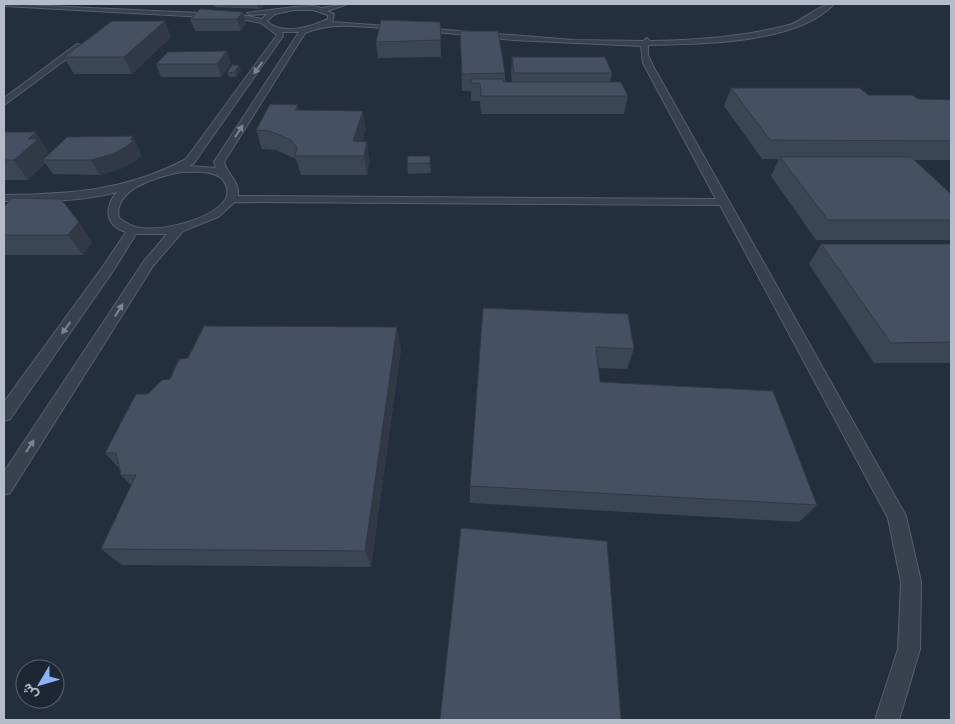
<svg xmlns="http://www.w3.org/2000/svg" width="955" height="724" font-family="'Archivo Narrow',Vazirmatn,sans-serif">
	<rect width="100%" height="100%" fill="#242f3e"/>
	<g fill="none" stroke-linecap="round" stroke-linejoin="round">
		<defs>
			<g id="street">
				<path d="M4,4L242,15L262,19L267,14L250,15L247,13L294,7L314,6L321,8L348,4L327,11L334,14L332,22L401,27L399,30C367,27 335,21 305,33L224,162C227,174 240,182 238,196L716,199L643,63L641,46L513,40L419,30L422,28L573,40L643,41L647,38L650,41C698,40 743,37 789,25C805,20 818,4 834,4C797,44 699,44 648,45V55L653,66L906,516L921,582L920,649L899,720H875L898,649L901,582L888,518L720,205L235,202L218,217L183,231L153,266L10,493L4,495V472L144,261L167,234H136L113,271L10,419L4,421V402L104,265L126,232C105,226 104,207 117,192C80,202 42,201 4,201V195C71,194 126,191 186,159L277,35L261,23L242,19L4,6ZM294,10H313L328,15V19C312,27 280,36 267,21L275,14ZM282,32H299L214,162L216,168L189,166L194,163L283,36ZM181,172C195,172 220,169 226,185C228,190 228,195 225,200C211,220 163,231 140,228C132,227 126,223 119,218C112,188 161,176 181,172Z"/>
				<path d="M77,44L84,46L4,105V98Z"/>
			</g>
		</defs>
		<use href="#street" stroke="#565f6c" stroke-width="2"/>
		<use href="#street" fill="#38414e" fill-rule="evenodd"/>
	</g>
	<g fill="#3b4654">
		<path d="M170,4H198L195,5Z"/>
		<path d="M213,4H267L259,9L214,7Z"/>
		<path d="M243,12L246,24L241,31H195L190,19Z"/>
		<path d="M440,22L441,57L378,58L376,42Z"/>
		<path d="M460,31L505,73V82H512L511,74L512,57L612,73L610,82L628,96L624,114H481L480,101H471V91H462Z"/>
		<path d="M171,37L132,74H74L64,57Z"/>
		<path d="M227,51L231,64L221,77H161L156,64Z"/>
		<path d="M241,70L236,77H229L227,73Z"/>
		<path d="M731,88L868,95L918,99L951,100V160H914L951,220V240H816L771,176L779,159H762L724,106Z"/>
		<path d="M299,110L366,129L362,142L370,161L367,175H301L296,159L276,150L262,149L256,130Z"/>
		<path d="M4,132L48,151L47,152L48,154L140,151L139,152L141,156L134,162L120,169L100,175L53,174L45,163L28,180H4Z"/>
		<path d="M430,156L431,173L408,174L407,164Z"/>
		<path d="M4,207L92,242L83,255H4Z"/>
		<path d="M821,244H951V363H874L809,264Z"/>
		<path d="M483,308L634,349L627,369L598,368L600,382L817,505L799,522L470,503V486Z"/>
		<path d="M401,348L371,567L122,565L101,549L131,485L121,475L119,468L105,453L148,394Z"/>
	</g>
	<g fill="#303945">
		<path d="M257,4H267L259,9Z"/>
		<path d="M243,12L246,24L241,31L237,19Z"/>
		<path d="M165,21L171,37L132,74L124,57Z"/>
		<path d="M227,51L231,64L221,77L217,64Z"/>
		<path d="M239,65L241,70L236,77L235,72Z"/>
		<path d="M298,105L302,123L295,110Z"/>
		<path d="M363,111L366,129L358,156L353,141Z"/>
		<path d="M36,132L48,151L47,152L51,158L43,160L45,163L28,180L14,160L28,139Z"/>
		<path d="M133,136L140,151L139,152L141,156L134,162L120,169L100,175L91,160L131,139Z"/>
		<path d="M367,142L370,161L367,175L364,156Z"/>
		<path d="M79,222L92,242L83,255L68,235Z"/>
		<path d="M397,327L401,348L371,567L365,551Z"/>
	</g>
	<g fill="#455162" stroke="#303945">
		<path d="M200,9L243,12L237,19H190Z"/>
		<path d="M381,20L440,22L441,40L376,42Z"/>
		<path d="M112,21H165L124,57H64Z"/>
		<path d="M460,31H498L505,73L462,74Z"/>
		<path d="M227,51L217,64H156L168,52Z"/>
		<path d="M512,57H605L612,73H514Z"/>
		<path d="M232,65H239L235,72L227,73Z"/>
		<path d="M471,79H503L504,82H621L628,96H481L480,83H471Z"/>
		<path d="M731,88H860L868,95H912L918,99L951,100V141L770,140Z"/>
		<path d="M270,104L298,105L295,110L363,111L353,141L367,142L364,156H295L297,147L291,140L270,131L256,130Z"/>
		<path d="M4,132H36L28,139H38L14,160H4Z"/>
		<path d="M133,136L131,139L133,141L126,147L112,154L91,160H43L67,137Z"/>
		<path d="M408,156H430V163L407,164Z"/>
		<path d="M780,157H911L951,194V220H828Z"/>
		<path d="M12,198L61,199L79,222L68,235H4V207Z"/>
		<path d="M821,244H951V342L891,343Z"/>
		<path d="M483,308L628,314L634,349L596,347L600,382L773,391L817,505L470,486Z"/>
		<path d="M204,326L397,327L365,551L101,549L136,475H121L116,453H105L136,394H148L162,380L170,379L179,359L188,358Z"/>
		<path d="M461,528L607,541L621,720H440Z"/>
	</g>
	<defs><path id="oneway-solid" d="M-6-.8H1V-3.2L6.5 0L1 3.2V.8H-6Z" transform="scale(1.25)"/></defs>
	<g fill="#7c8592">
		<use href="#oneway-solid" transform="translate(258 68) rotate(126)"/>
		<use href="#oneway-solid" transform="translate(239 131) rotate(-57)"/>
		<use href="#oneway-solid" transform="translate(119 310) rotate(-58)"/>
		<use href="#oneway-solid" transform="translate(66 328) rotate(126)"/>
		<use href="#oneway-solid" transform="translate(30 446) rotate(-57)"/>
	</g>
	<rect width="955" height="724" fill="none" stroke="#b4bcc9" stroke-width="10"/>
	<g transform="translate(40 684) rotate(232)"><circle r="24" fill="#1d2633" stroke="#59626f"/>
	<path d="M0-4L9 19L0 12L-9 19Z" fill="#8ab4f8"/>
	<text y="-8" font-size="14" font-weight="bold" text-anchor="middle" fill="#b4bcc9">ش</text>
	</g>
</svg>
